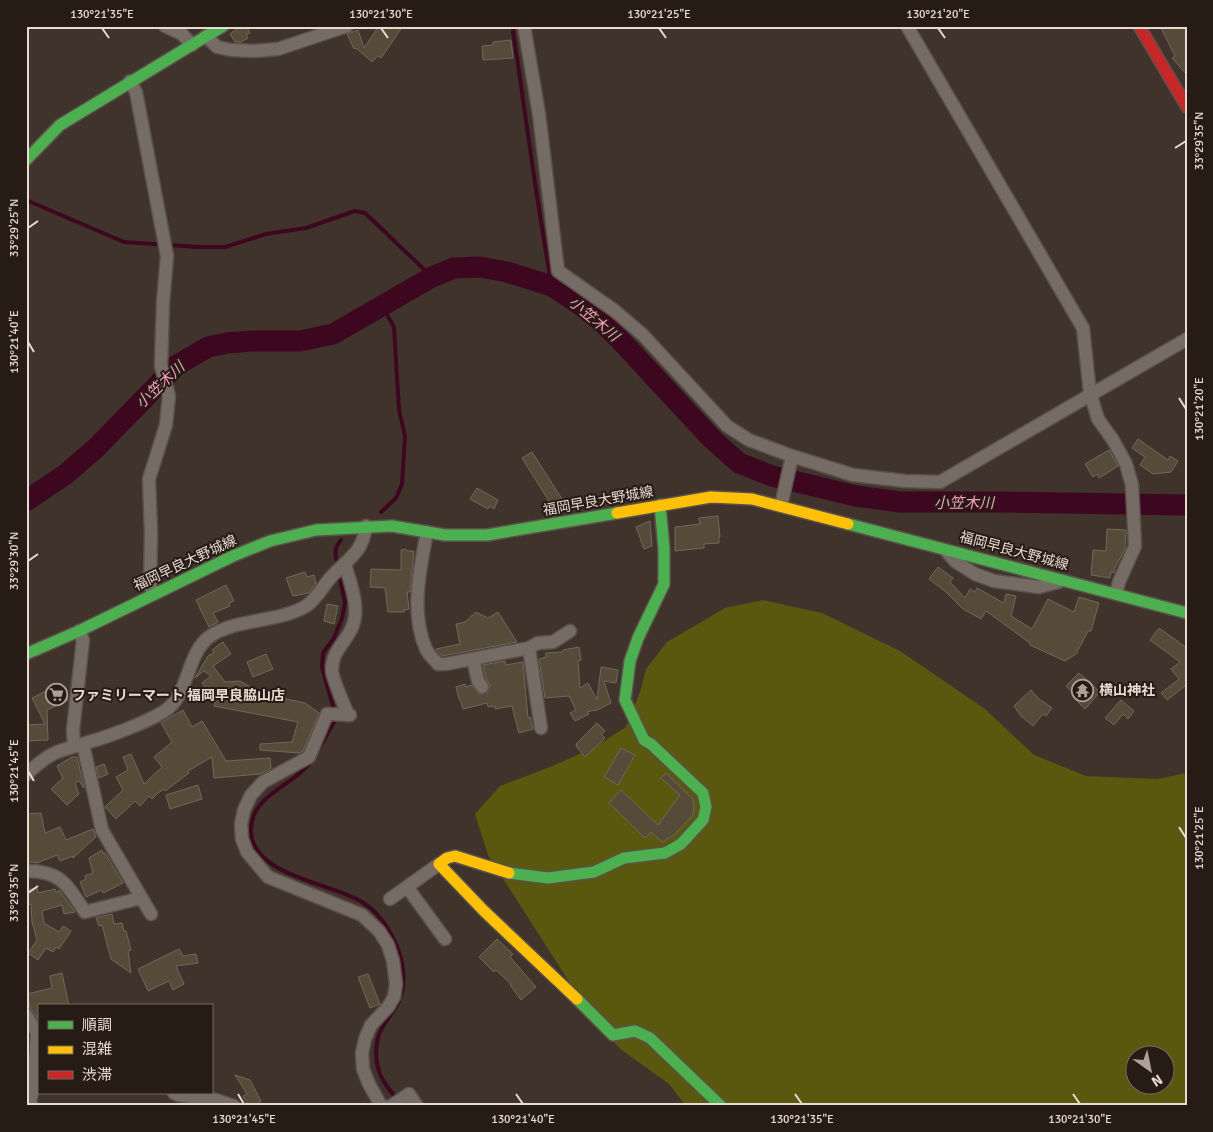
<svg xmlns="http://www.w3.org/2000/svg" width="1213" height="1132" font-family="Signika,'Noto Sans JP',sans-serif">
	<rect width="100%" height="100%" fill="#3f332b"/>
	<path fill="#5a580f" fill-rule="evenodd" d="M763,600L822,613L900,651L985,709L1034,755L1086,776L1157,779L1187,773V1106H686L669,1084L623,1051L598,1027L488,855L475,814L500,786L550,767L593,748L626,727L640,692L646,669L667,642L725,608ZM1136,1054H1166V1084H1136Z"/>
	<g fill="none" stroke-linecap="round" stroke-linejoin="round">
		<g stroke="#3e0720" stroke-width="4">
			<path d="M514,26L513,31C526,116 536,201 552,286"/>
			<path d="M26,200L124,242L198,247H225L266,234L306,228L355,211L365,213L432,277"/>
			<path d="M381,512L396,498L402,484L405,436L399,410L394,327L382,306"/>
			<path d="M336,559C335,551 335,547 341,540"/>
			<path d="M317,752L334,722V710L322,667L323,653L334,638L342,618L345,602L339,575"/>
			<path d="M312,760C294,787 249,794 251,833C254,876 332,883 362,902C372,908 382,919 388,929C401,950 409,977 399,1001C394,1012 386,1020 381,1030C375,1041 375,1060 379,1071C383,1084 394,1095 403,1106"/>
		</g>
		<path stroke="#3e0720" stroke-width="21" d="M26,501L66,474L96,448L177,365L208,347L227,343L251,341H300L333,334L432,277L454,268L480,267L507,272L552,286L579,304L601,321L622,342L712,439L739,463L772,476L856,496L900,502H998L1187,505"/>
	</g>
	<g fill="#564b39" stroke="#70685f">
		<path d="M240,26H246L250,33L246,35L248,38L241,42H235L230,34Z"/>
		<path d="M379,26H403L381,58L378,56L372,62L356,48L354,49L347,34L358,30L364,48Z"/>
		<path d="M1160,26H1184L1187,31V75L1172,58L1175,56Z"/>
		<path d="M511,40L513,58L483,60L482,46L493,45V42Z"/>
		<path d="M1138,439L1168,460L1170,456L1178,461L1171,472L1153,474L1140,465L1145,457L1132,448Z"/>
		<path d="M1109,450L1118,466L1099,478L1097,474L1093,477L1085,464Z"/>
		<path d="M532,452L562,499L552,506L522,458Z"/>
		<path d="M477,488L498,500L494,509L489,506L488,509L470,499Z"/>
		<path d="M596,495L598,504L586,506L584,497Z"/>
		<path d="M718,516L720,537H719V543L704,544V548L675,551V527L700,524L699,518Z"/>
		<path d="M650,521L652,546L644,549L636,527Z"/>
		<path d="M1107,529L1126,530L1125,549L1115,568L1114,573L1111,572L1110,578L1091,575L1093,550L1106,551Z"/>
		<path d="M406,549L407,551H414L410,592H407L409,609L404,610V612H388L385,588L370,587L371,569L401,570V550Z"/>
		<path d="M938,567L953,578L950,582L965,598L970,589L975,592L977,588L1004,603L1006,594L1016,596L1011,616L1032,629L1048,599L1074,612L1079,597L1099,603L1091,631H1088L1076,654L1065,661L1030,645V643L986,611L981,619L963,609L946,592L929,579Z"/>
		<path d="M305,572L307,577L314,575L316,583L309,593L293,596L286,578Z"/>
		<path d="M226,585L234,601L229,603L230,606L213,613L218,622L209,627L196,600Z"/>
		<path d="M327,604L338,606L334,624L324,621Z"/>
		<path d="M476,612L488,618L498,612L517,642L442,656L436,649L460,644L456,624L465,622Z"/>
		<path d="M1159,628L1187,648V688L1185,686L1167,700L1161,693L1179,679L1171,669L1180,662L1150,640Z"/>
		<path d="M223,642L231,654L213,666L225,682L240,681L263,694L305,703L319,713L303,751L299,753L260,750V744L292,742L298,722L214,706L215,702L202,683L211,676L204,671L195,678L208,656L214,653L212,650Z"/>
		<path d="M579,647L581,660L578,661L580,688L588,683L597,700L601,667L618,670L616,683L604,681L611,703L595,711V710L587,712L589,714L575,721L570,713L576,710L569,696L545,698L539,659L546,657V653L563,652V650Z"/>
		<path d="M266,654L273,669L253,677L247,662Z"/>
		<path d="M505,661L506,665L523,662L528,718L530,717L533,729L519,733L512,706L495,709V706L488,707L487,703L463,709L460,699H459L456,687L465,684L466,687L471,685L479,694L487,693L490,686L486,678L483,665Z"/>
		<path d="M1079,673L1100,692L1085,709L1075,699L1077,697L1066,686Z"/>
		<path d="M60,684L68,700L47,710L48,740L26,741V725L45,724L32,698Z"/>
		<path d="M1031,690L1039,699L1052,708L1046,716L1043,714L1033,726L1021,716L1014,706Z"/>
		<path d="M1121,700L1134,711L1128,719L1123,714L1114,725L1105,718Z"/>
		<path d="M183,710L192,727L202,721L226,761L270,758L271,768L260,774L214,778L212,757L188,771L189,773L165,791L164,789L158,793L152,799L149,796L140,806L135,801L116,819L105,807L123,790L116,777L128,770L123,757L131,754L144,784L162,767L154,757L172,742L161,723Z"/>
		<path d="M597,723L605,731L601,734L605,738L585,757L576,746L577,743Z"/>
		<path d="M621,748L635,755L618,785L604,777Z"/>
		<path d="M72,757H77L84,788L79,781L75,783L79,794L67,805L51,789L63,778L57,766Z"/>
		<path d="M104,764L108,774L99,778L96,767Z"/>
		<path d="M666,773L693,799L694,807L693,815L674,835L662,842L651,832L645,838L609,803L621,790L658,825L680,795L661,778Z"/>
		<path d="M198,785L202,799L170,809L166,795Z"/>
		<path d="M41,813L45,833L60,827L66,840L93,829L96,837L73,858V856L60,861L57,855L37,863L32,862L26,863V814Z"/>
		<path d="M102,850L103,853H105L123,883L103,893L102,890L86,897L80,882L86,879L85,876L93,873L89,858Z"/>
		<path d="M37,888L38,893L55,889L56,892H59V890L75,912L64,914L62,905L42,911L44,923L59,932L63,926L71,931L59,949L56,947L53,952L46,948L38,960L28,953L37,940L32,922L31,904L26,905V890Z"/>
		<path d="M112,914L114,924L122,923L124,931H126L131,950L128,951L131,973L111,959L102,925L99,926L96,918Z"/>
		<path d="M497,939L513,954L510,957L536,987L521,1000L510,985L511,984L496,970L494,972L479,957Z"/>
		<path d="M179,949L183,956L196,954L198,963L176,966L184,984L173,990L169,981L148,991L138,969Z"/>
		<path d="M62,973L69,1006H39V1020L30,1008L27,994L52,988L50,976Z"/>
		<path d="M368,974L380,1004L370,1008L358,977Z"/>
		<path d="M235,1075L250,1080L261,1101L254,1106L248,1105L243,1096L247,1094Z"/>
	</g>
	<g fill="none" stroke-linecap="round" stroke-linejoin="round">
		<defs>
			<g id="street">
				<path d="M165,26L182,34L192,45"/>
				<path d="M524,26L539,114L558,271L615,311L643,335L727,426L749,440L792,456L853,475L905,481L940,482L1187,339"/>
				<path d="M907,26L1083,328L1090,393L1098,419L1113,440L1126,464L1132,485L1135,546L1119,582L1116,594"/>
				<path d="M206,36L217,47L231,50L255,51L278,49L347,26"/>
				<path d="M130,81L136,92L167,256L163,303L161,366L169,396L166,425L149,479L151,533L150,586L154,594"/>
				<path d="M781,506L792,456"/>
				<path d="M427,532C420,569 410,613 426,649C428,654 434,659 438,664H446L529,648L541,728"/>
				<path d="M948,553L956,562L975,574L994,581L1039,587L1059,582"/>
				<path d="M345,564C350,583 360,606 353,625C347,642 331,651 332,671C333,681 344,704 348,715"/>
				<path d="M529,648L538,643L553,642L570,631"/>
				<path d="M473,659L478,681L482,687"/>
				<path d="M350,715L327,714L309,757L263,782L251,795L244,810L241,824L242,839L247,852L268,877L362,915L379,931L388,945L393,961L396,984L394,997L388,1007L371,1025L365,1039L362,1053L363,1069L369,1084L380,1104L383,1106"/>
				<path d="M83,744L102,830L151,914"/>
				<path d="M74,746L73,730L83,640L79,631"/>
				<path d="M26,775C35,766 45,757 57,752C67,748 78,746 89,742C110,736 145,723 163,712C190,696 185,656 209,637C232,619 281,622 306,606C318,598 323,585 333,575C350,558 363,551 366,526"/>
				<path d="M26,871C62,871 67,885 85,912L141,898"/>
				<path d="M407,887L445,939"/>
				<path d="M390,899L439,864"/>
				<path d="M26,1015L37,1033H39"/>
				<path d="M174,1093L178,1095L216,1100L234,1106"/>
				<path d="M32,1106L30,1102L33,1087L37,1033"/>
				<path d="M391,1106L409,1094L417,1106"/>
			</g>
			<g id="fast">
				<path d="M26,160L60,125L223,26"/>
				<path d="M848,524L1187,613"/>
				<path d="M26,654L79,631L233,556L270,541L316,530L392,526L445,535H487L617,513"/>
				<path d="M509,873L548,878L594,872L624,858L665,853L681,844L703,820L706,807L703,793L651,744L644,740L625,700L630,661L638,638L664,584V549L660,505"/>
				<path d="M577,999L613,1035L635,1031L650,1038L721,1106"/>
			</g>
			<g id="slow">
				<path d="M617,513L711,497L752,499L848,524"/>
				<path d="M509,873L455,856L447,858L439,864L484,911L577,999"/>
			</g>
			<path id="jam" d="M1139,26L1187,107"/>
		</defs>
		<use href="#street" stroke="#5c514a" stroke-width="15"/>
		<use href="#fast" stroke="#5c514a" stroke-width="14"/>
		<use href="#slow" stroke="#5c514a" stroke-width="14"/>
		<use href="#jam" stroke="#5c514a" stroke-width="14"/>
		<use href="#street" stroke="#766c66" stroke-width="12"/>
		<use href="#fast" stroke="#4caf50" stroke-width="11"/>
		<use href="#slow" stroke="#ffc107" stroke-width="11"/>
		<use href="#jam" stroke="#c62828" stroke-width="11"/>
	</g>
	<path fill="none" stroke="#e9dad1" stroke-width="2" d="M102,28L109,38M381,28L388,38M659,28L666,38M938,28L945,38M1175,148L1186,141M28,228L38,221M28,342L34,352M1179,398L1186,409M28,561L38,554M28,771L34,781M1179,827L1186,838M28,893L38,886M238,1094L244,1104M516,1094L523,1104M795,1094L802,1104M1073,1094L1080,1104"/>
	<defs>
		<symbol id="temple-ring" viewBox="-11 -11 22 22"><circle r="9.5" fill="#261c15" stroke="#aea097" stroke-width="1.5"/><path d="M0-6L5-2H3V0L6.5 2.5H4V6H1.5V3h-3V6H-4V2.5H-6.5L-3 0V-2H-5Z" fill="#aea097"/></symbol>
		<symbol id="supermarket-ring" viewBox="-11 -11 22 22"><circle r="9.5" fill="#261c15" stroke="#aea097" stroke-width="1.5"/><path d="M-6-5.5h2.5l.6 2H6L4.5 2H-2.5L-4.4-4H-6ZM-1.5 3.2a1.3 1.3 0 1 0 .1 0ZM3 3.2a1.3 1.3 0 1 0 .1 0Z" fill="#aea097"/></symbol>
	</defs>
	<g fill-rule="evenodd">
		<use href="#temple-ring" x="1070" y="678" width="25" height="25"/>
		<use href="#supermarket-ring" x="44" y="682" width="25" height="25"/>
	</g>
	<g text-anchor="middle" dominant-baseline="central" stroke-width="4" stroke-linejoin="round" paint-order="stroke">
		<g font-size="14" fill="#e9dad1" stroke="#261c15">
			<text transform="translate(598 501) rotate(-10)">福岡早良大野城線</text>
			<text transform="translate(1014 551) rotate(15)">福岡早良大野城線</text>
			<text transform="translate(185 563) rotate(-25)">福岡早良大野城線</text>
		</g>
		<g font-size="14" font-weight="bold" fill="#e9dad1" stroke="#261c15" text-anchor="start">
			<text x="1099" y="690">横山神社</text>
			<text x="72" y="695">ファミリーマート 福岡早良脇山店</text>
		</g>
		<g font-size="15" font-style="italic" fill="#fb9ebe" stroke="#261c15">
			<text transform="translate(594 319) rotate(40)">小笠木川</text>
			<text transform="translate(160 385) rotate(-43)">小笠木川</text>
			<text x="964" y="503">小笠木川</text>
		</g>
	</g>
	<rect width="1213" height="1132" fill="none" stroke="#261c15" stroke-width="55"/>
	<rect x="38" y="1004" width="175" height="90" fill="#261c15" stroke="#746860"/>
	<rect x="48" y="1021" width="25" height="8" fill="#4caf50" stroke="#746860"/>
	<text x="82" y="1030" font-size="15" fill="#e9dad1">順調</text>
	<rect x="48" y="1046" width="25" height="8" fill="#ffc107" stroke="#746860"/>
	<text x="82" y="1054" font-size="15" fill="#e9dad1">混雑</text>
	<rect x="48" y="1071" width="25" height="8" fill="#c62828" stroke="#746860"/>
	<text x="82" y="1080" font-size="15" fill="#e9dad1">渋滞</text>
	<g transform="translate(1150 1070) rotate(147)"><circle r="24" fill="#261c15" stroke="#746860"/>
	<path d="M0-4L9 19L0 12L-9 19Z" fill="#aea097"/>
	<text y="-8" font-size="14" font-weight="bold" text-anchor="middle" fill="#e9dad1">N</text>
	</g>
	<rect x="28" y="28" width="1158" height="1076" fill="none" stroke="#e9dad1" stroke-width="2"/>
	<g font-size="12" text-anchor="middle" fill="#e9dad1">
		<text x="102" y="18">130°21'35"E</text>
		<text x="381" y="18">130°21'30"E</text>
		<text x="659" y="18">130°21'25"E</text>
		<text x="938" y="18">130°21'20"E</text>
		<text transform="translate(1199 141) rotate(-90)" y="4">33°29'35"N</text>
		<text transform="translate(14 228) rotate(-90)" y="4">33°29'25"N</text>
		<text transform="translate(14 342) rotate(-90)" y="4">130°21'40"E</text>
		<text transform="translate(1199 409) rotate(-90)" y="4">130°21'20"E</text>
		<text transform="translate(14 561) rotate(-90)" y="4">33°29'30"N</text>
		<text transform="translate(14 771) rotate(-90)" y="4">130°21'45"E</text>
		<text transform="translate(1199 838) rotate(-90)" y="4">130°21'25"E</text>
		<text transform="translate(14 893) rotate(-90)" y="4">33°29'35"N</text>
		<text x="244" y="1123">130°21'45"E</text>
		<text x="523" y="1123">130°21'40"E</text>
		<text x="802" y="1123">130°21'35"E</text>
		<text x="1080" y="1123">130°21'30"E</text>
	</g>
</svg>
